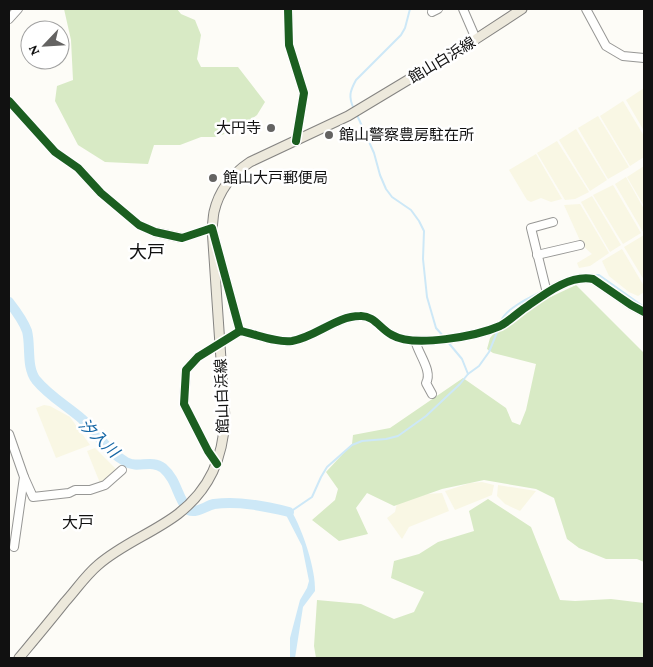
<svg xmlns="http://www.w3.org/2000/svg" width="653" height="667" font-family="'Crimson Pro','Noto Sans JP',serif">
	<rect width="100%" height="100%" fill="#fdfcf7"/>
	<g fill="#f9f7e4">
		<path d="M644,88V131L626,100Z"/>
		<path d="M623,101L644,136V157L630,166L600,116Z"/>
		<path d="M598,116L629,167L608,179L578,128Z"/>
		<path d="M576,129L607,180L590,191L559,140Z"/>
		<path d="M557,141L589,192L575,199L565,200L537,153Z"/>
		<path d="M536,154L562,199L551,202L541,198L531,202L527,200L509,170Z"/>
		<path d="M644,166V206L627,177Z"/>
		<path d="M626,177L644,209L643,232L615,184Z"/>
		<path d="M613,185L641,233L623,244L593,195Z"/>
		<path d="M592,196L621,245L610,252L581,202Z"/>
		<path d="M580,204L609,253L590,266L579,268L577,263L592,254L582,245L564,205Z"/>
		<path d="M644,235V280L624,247Z"/>
		<path d="M622,249L644,286V292L638,296L629,292L609,276L602,261Z"/>
		<path d="M44,405L50,406L70,417L90,445L56,458L36,408Z"/>
		<path d="M95,448L117,470L107,480L100,483L87,451Z"/>
		<path d="M482,482L494,485L492,495L455,510L445,491L470,483Z"/>
		<path d="M498,485L536,491L520,511L505,504L497,496Z"/>
		<path d="M442,493L449,511L409,527L402,539L387,518L395,512L397,503L427,494Z"/>
	</g>
	<g fill="#d8eac5">
		<path d="M64,9H177L181,14L195,20L201,35L197,59L201,67H238L265,102L257,115L242,126L231,132L215,137H201L180,145H154L148,164L105,162L78,145L55,101L57,86L73,80L71,40Z"/>
		<path d="M576,285L644,353V562L637,559H606L579,548L567,539L554,498L536,489L484,480L442,489L394,506L367,493L356,508L368,534L339,541L312,520L335,500L338,489L326,472L352,444L353,435L390,428L463,378L506,408L512,422L520,425L526,410L536,364L493,353L487,349L490,338L508,317Z"/>
		<path d="M488,499L531,527L560,600L575,601L611,599L644,603V658H316L314,646L317,600L361,604L394,619L414,612L424,592L391,578L394,561L419,554L438,542L474,531L469,511Z"/>
	</g>
	<path fill="#cde8f7" d="M277,509L292,512C303,531 316,570 315,591L303,607L295,658H290V638L300,600L307,588L309,581L302,546L286,515Z"/>
	<g fill="none" stroke-linecap="round" stroke-linejoin="round">
		<g stroke="#cde8f7" stroke-width="2">
			<path d="M354,109C348,97 350,91 356,80L401,35L405,28L410,9"/>
			<path d="M357,115L374,153L380,175L386,189L392,197L411,210L419,221L424,231L423,259L427,297L436,328L444,337"/>
			<path d="M584,275H599L644,307"/>
			<path d="M501,321C506,308 531,297 543,291"/>
			<path d="M447,341L462,359L468,374"/>
			<path d="M290,512L312,497L321,477L327,467L352,445L362,441L386,439L398,436L426,416L460,384L468,374L479,366L489,352L498,330"/>
		</g>
		<path stroke="#cde8f7" stroke-width="10" d="M9,302C16,311 23,320 27,331C31,346 26,367 36,380C49,396 67,406 82,419C97,433 108,452 126,462C138,469 151,459 163,468C177,480 177,497 188,510C197,514 205,506 214,504C240,501 264,506 289,512"/>
		<defs>
			<g id="minor">
				<path d="M288,9L289,45L304,93L296,141"/>
				<path d="M463,9L476,39"/>
				<path d="M586,9L606,46L623,56L644,58"/>
				<path d="M432,12L438,9"/>
				<path d="M9,19L18,9"/>
				<path d="M9,101L55,152L78,168L101,193L139,225L155,232L182,238L212,228L240,331"/>
				<path d="M537,255L580,245"/>
				<path d="M547,293L531,228L553,222"/>
				<path d="M415,340C418,354 433,371 426,383L432,394"/>
				<path d="M9,434L24,477L14,547"/>
				<path d="M217,464L208,451L184,404L186,370L198,357L240,331C256,334 276,343 292,341C316,337 336,316 360,316C374,315 381,330 392,335C414,348 477,336 500,326C508,322 515,315 522,310C541,297 568,274 593,279L631,305L644,312"/>
				<path d="M24,477L33,497L69,493L75,490H90L105,485L122,470"/>
			</g>
			<path id="major" d="M19,658C34,640 50,621 65,602C76,590 85,576 98,565C122,544 153,533 178,514C210,489 223,458 225,418L212,228C213,223 213,217 214,212C219,190 232,174 250,162L348,116L476,39L522,9"/>
		</defs>
		<use href="#minor" stroke="#979795" stroke-width="10"/>
		<use href="#major" stroke="#858482" stroke-width="11"/>
		<use href="#minor" stroke="#fffffe" stroke-width="8"/>
		<use href="#major" stroke="#ede9dc" stroke-width="9"/>
		<defs>
			<g id="cycleway">
				<path d="M288,9L289,45L304,93L296,141"/>
				<path d="M9,101L55,152L78,168L101,193L139,225L155,232L182,238L212,228L240,331"/>
				<path d="M217,464L208,451L184,404L186,370L198,357L240,331C256,334 276,343 292,341C316,337 336,316 360,316C374,315 381,330 392,335C414,348 477,336 500,326C508,322 515,315 522,310C541,297 568,274 593,279L631,305L644,312"/>
			</g>
		</defs>
		<use href="#cycleway" stroke="#fff" stroke-width="11"/>
		<use href="#cycleway" stroke="#1b5e20" stroke-width="8"/>
	</g>
	<g fill="#646362" stroke="#fff" stroke-width="2">
		<circle cx="271" cy="128" r="5"/>
		<circle cx="329" cy="135" r="5"/>
		<circle cx="213" cy="178" r="5"/>
	</g>
	<g text-anchor="middle" dominant-baseline="central" stroke-width="5" stroke-linejoin="round" paint-order="stroke">
		<g font-size="15" fill="#111" stroke="#fff">
			<text transform="translate(442 60) rotate(-31)">館山白浜線</text>
			<text transform="translate(222 396) rotate(-92)">館山白浜線</text>
		</g>
		<g font-size="15" fill="#111" stroke="#fff" text-anchor="start">
			<text x="261" y="128" text-anchor="end">大円寺</text>
			<text x="339" y="135">館山警察豊房駐在所</text>
			<text x="223" y="178">館山大戸郵便局</text>
		</g>
		<g font-size="16" font-style="italic" fill="#1768a6" stroke="#fff">
			<text transform="translate(99 438) rotate(43)">汐入川</text>
		</g>
		<g font-size="16" fill="#111" stroke="#fff">
			<text x="78" y="522">大戸</text>
		</g>
		<g font-size="18" fill="#111" stroke="#fff">
			<text x="147" y="252">大戸</text>
		</g>
	</g>
	<rect width="653" height="667" fill="none" stroke="#111111" stroke-width="20"/>
	<g transform="translate(45 45) rotate(245)"><circle r="24" fill="#ffffff" stroke="#a0a0a0"/>
	<path d="M0-4L9 19L0 12L-9 19Z" fill="#646362"/>
	<text y="-8" font-size="14" font-weight="bold" text-anchor="middle" fill="#111111">N</text>
	</g>
</svg>
